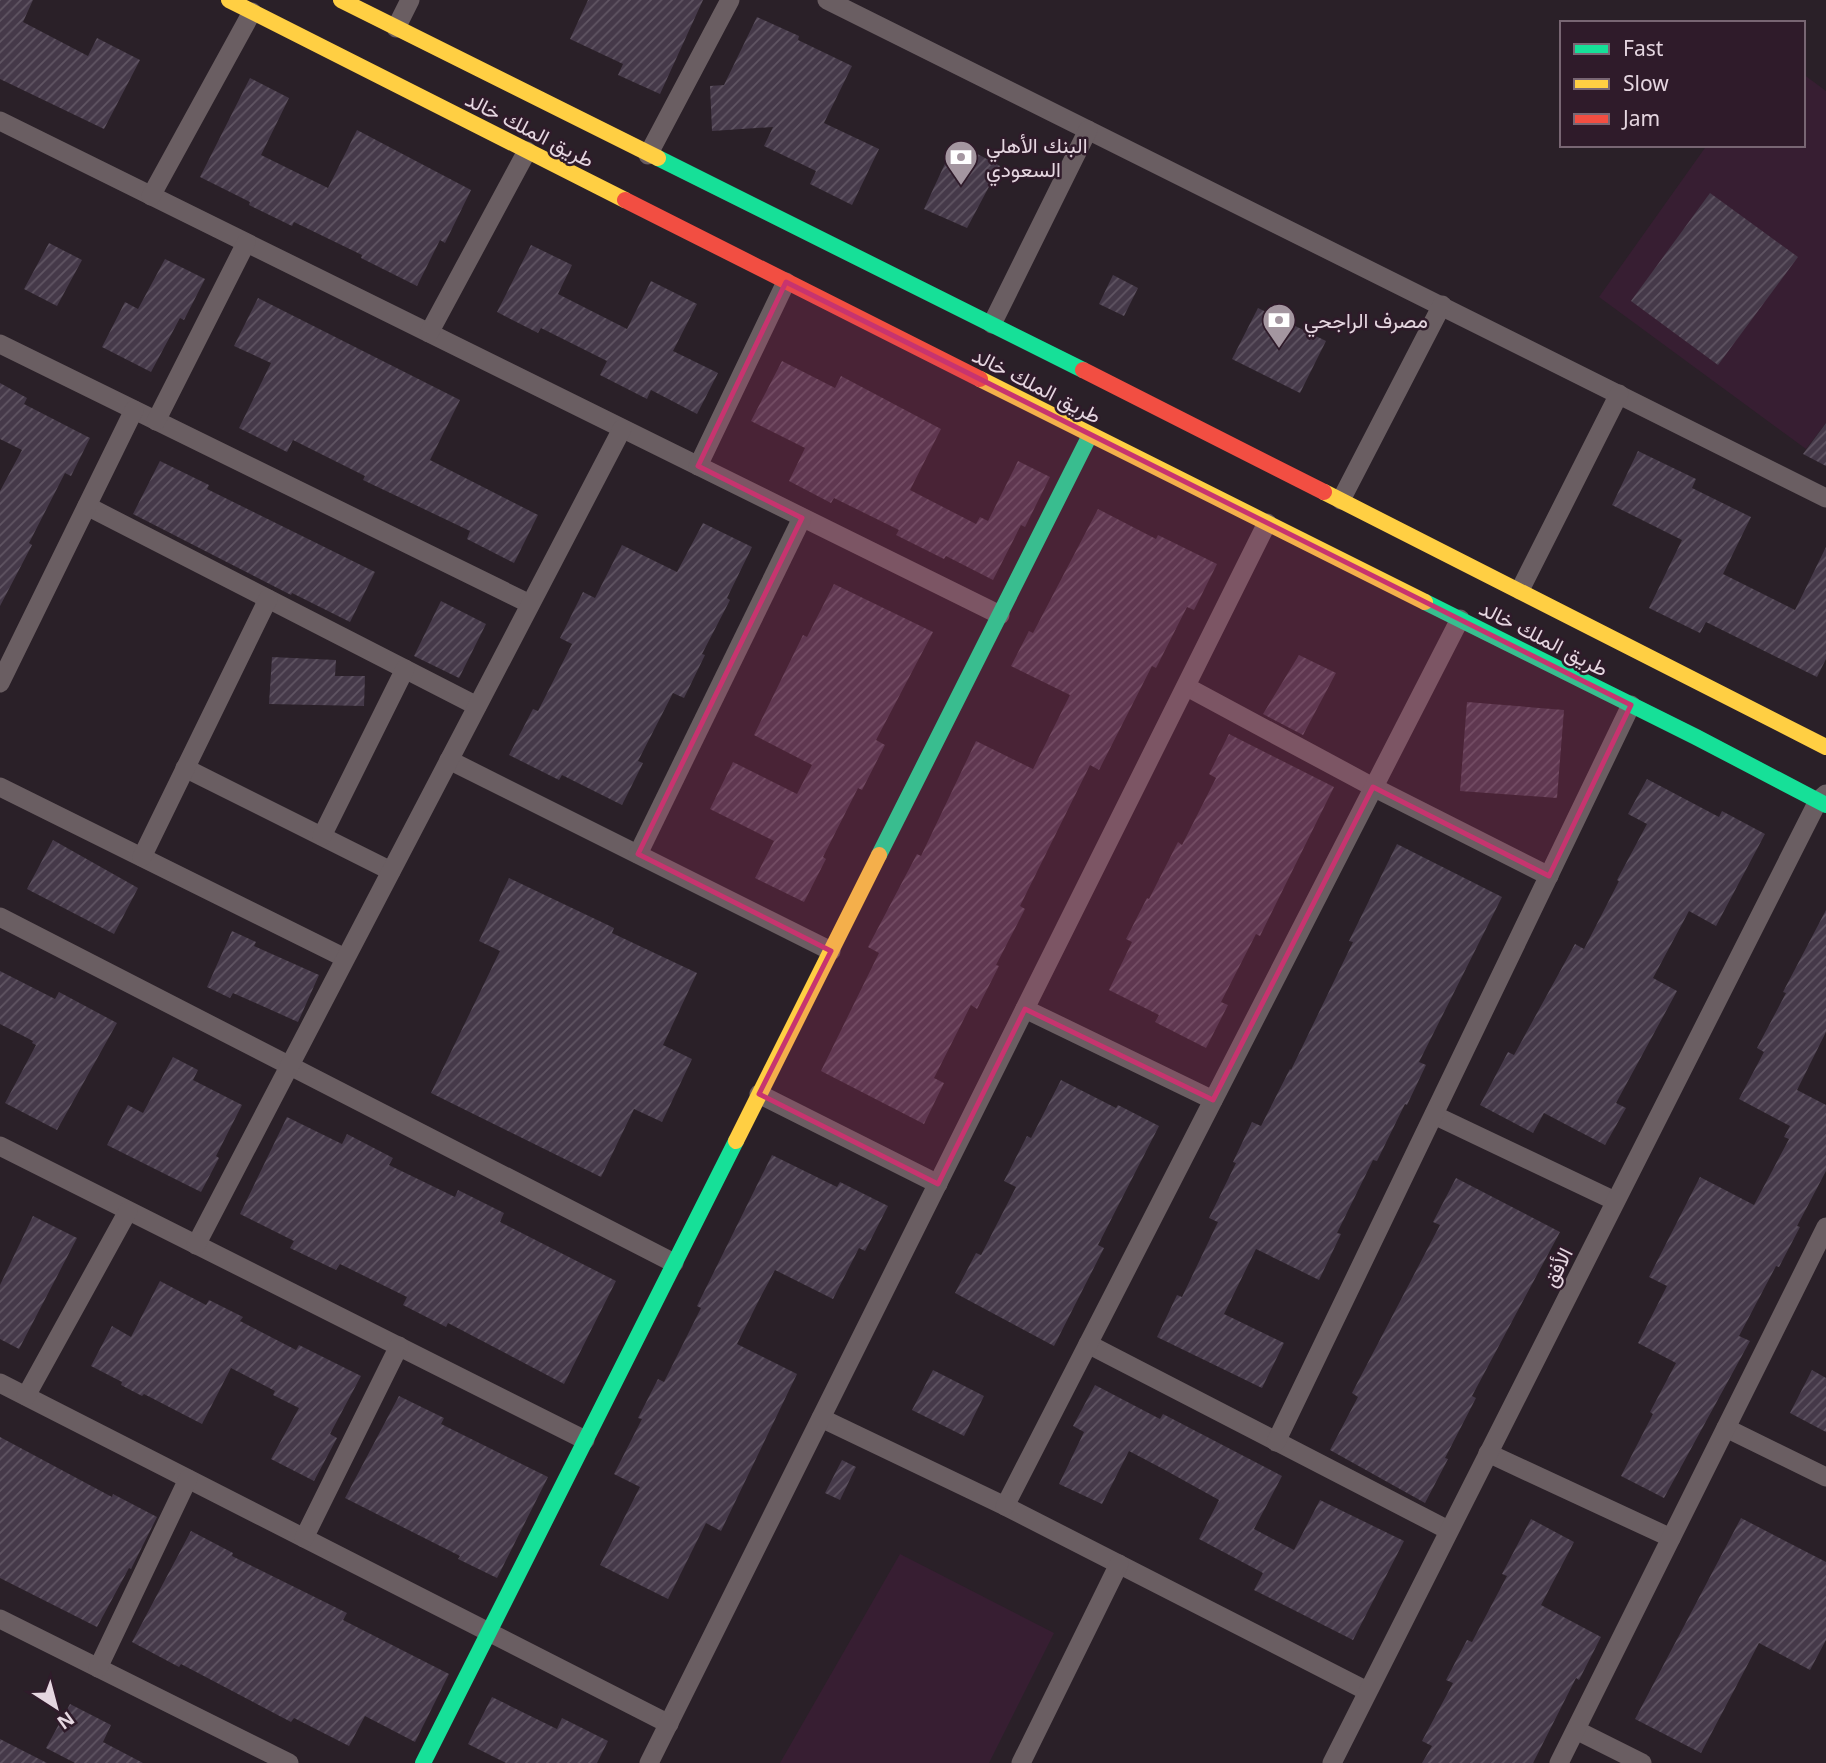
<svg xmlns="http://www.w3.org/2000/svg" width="1826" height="1763" font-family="'Noto Sans',Vazirmatn,sans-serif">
	<defs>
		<pattern id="building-hatch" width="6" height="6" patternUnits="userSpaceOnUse" patternTransform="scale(1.75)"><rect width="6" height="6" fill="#453949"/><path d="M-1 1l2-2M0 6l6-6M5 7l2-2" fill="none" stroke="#605563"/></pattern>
	</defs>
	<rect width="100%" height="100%" fill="#2a2028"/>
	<g fill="#371e32">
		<path d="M1803,74L1826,91V423L1806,449L1599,297L1707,145H1803Z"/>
		<path d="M900,1554L1054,1633L989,1763H780Z"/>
	</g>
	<g fill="url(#building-hatch)">
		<path d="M0,0H33L23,22L88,56L97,38L140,60L104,129L0,79Z"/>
		<path d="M588,0H703L660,94L618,75L623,64L570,39Z"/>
		<path d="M757,17L799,36L798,40L852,66L824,123L879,149L852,205L810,184L816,171L764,146L773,127L712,131L710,86L724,85Z"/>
		<path d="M250,78L289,98L261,155L328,188L357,130L471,190L445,243L440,240L417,286L361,258L362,255L294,222L292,226L249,205L250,202L200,177Z"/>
		<path d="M955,142L1000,166L967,228L924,209Z"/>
		<path d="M1710,193L1798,257L1718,365L1631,301Z"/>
		<path d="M49,243L82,260L57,306L24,289Z"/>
		<path d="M531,245L572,265L558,294L627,329L651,281L697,304L673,351L718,373L697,414L651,390L647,399L600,375L607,361L541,328L538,333L497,312Z"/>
		<path d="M165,259L205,279L184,320L180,318L151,372L102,347L125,302L138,309Z"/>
		<path d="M1113,275L1138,288L1124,316L1099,304Z"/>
		<path d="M258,298L460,400L430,460L538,515L514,563L467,539L470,531L363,480L365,476L293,440L287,452L239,428L271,363L234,346Z"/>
		<path d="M1258,308L1326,341L1300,393L1232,359Z"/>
		<path d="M782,361L835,388L841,376L941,429L910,490L976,524L980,517L988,521L1018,461L1050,477L1025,527L1021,525L993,580L946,556L944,559L896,535L899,530L834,498L831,503L789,481L805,448L751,421Z"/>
		<path d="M0,383L27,398L24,404L90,438L71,476L65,473L29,543L32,545L0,606V491L22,450L0,439Z"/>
		<path d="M1826,423V466L1803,454Z"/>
		<path d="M1638,451L1696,479L1692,488L1751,517L1723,574L1795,610L1826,547V659L1817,677L1706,622L1700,633L1649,608L1682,540L1612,505Z"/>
		<path d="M160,461L209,485L207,489L375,572L350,622L292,593L291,595L133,514Z"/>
		<path d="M1098,509L1156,539L1158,535L1217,564L1194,610L1187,607L1156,668L1152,666L1099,770L1090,765L1020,906L1025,909L996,965L999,966L977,1009L971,1005L934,1078L944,1083L924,1124L821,1071L879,953L868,947L917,854L921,856L976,741L1033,769L1070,695L1011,666L1029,631L1033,633Z"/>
		<path d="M703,523L752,547L727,598L730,600L702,654L705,655L684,698L673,693L638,761L643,763L622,805L562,775L559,780L509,755L533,709L538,711L572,644L560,638L583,592L595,598L622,545L677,572Z"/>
		<path d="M834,584L933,632L876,740L885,745L862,790L858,788L823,857L826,859L804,902L755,878L774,841L710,809L733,762L797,794L812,765L754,735L803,635L807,637Z"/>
		<path d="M441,601L486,624L459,678L414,656Z"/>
		<path d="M1299,655L1336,673L1303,735L1263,714Z"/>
		<path d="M272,657L336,660L335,676H365L364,706L269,704Z"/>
		<path d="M1467,702L1564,710L1557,798L1460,791Z"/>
		<path d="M1229,734L1334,787L1260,936L1256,934L1221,1002L1228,1005L1206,1048L1155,1022L1159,1015L1109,990L1132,942L1126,939L1147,898L1149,899L1178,842L1182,845L1216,778L1209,774Z"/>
		<path d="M1647,779L1719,817L1722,811L1765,834L1716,926L1689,911L1653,978L1677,991L1616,1103L1626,1108L1605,1145L1544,1113L1533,1133L1480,1105L1508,1052L1514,1055L1575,944L1584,949L1619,881L1617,880L1647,824L1628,814Z"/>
		<path d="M53,840L138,888L114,934L27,889Z"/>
		<path d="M1397,844L1502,897L1419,1062L1426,1065L1407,1105L1405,1104L1377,1161L1373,1160L1337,1233L1341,1234L1319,1280L1256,1249L1224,1314L1284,1343L1262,1388L1157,1337L1177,1295L1182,1297L1218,1222L1209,1218L1236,1163L1233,1162L1252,1122L1261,1126L1290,1069L1291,1070L1353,942L1349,941Z"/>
		<path d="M509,878L614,928L612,933L697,973L663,1045L692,1059L662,1122L634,1109L601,1177L431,1093L500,951L479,941Z"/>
		<path d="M1826,910V1032L1797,1090L1826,1105V1171L1797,1226L1800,1227L1779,1267L1776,1266L1739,1336L1750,1341L1664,1498L1621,1476L1653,1414L1650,1412L1676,1363L1638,1343L1667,1286L1649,1277L1700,1177L1754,1205L1789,1139L1784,1137L1790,1126L1739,1099L1764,1052L1757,1048L1786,993L1783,992Z"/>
		<path d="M232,931L256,942L254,946L319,975L298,1022L233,993L230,998L207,987Z"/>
		<path d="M0,971L55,999L59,992L117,1023L57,1130L5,1103L36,1045L32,1043L33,1041L0,1024Z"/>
		<path d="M173,1057L198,1070L193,1080L242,1105L216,1156L219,1158L201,1192L107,1145L128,1105L143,1113Z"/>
		<path d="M1061,1080L1116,1108L1118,1105L1159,1126L1098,1245L1104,1248L1054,1346L955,1293L976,1253L981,1255L1016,1187L1004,1181L1027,1136L1031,1138Z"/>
		<path d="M287,1117L342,1144L347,1134L393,1158L389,1165L455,1197L458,1190L504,1213L500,1222L616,1281L564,1384L448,1323L446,1327L403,1305L407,1297L340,1264L336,1270L290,1248L294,1241L240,1214Z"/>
		<path d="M772,1155L837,1187L840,1182L888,1206L865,1251L859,1248L833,1299L775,1270L761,1296L737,1344L797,1374L721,1531L706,1523L668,1599L600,1565L640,1487L614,1474L642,1419L638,1418L658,1379L664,1382L701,1308L697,1306Z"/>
		<path d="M1456,1178L1560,1232L1472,1396L1476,1398L1445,1458L1448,1459L1425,1503L1330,1450L1358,1397L1352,1393L1440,1225L1433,1222Z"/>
		<path d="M33,1216L77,1238L19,1349L0,1339V1285Z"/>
		<path d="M160,1281L206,1305L209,1300L243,1317L240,1321L296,1350L299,1345L361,1376L330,1434L337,1438L314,1481L271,1459L299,1408L273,1395L275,1391L231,1368L202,1424L144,1394L142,1396L121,1385L122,1382L91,1366L112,1326L131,1337Z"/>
		<path d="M933,1370L984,1396L964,1436L912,1410Z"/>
		<path d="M1812,1370L1826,1378V1432L1790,1413Z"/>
		<path d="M1095,1385L1160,1419L1163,1414L1282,1476L1254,1529L1294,1550L1320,1500L1404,1541L1353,1640L1254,1590L1263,1573L1199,1539L1219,1500L1165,1470L1129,1451L1102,1504L1059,1484L1084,1432L1073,1426Z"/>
		<path d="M399,1396L444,1418L441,1424L548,1477L497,1578L458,1559L460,1556L345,1498Z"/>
		<path d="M0,1437L112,1497L113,1494L157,1517L131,1569L129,1568L97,1627L0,1578Z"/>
		<path d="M842,1460L856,1467L840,1500L825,1493Z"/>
		<path d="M1741,1518L1826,1562V1640L1810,1670L1759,1643L1701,1753L1635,1719Z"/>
		<path d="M1531,1519L1574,1542L1541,1605L1601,1637L1579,1680L1576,1678L1533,1763H1422L1432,1746L1422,1741L1453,1683L1446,1680L1467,1640L1472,1642L1507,1576L1502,1574Z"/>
		<path d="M191,1531L233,1553L232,1556L347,1613L343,1620L449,1674L415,1742L365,1716L349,1746L294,1718L291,1722L181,1664L179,1667L132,1642Z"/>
		<path d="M492,1697L557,1729L562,1718L608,1741L597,1763H506L468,1744Z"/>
		<path d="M70,1704L111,1725L103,1742L143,1763H75L46,1748Z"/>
		<path d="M0,1739L47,1763H0Z"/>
	</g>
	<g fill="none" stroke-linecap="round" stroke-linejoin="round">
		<g stroke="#6a5e62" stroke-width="19">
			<path d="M827,0L1826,498"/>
			<path d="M396,28L410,0"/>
			<path d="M0,121L1000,615"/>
			<path d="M648,155L730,0"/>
			<path d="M151,196L252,12"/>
			<path d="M992,324L1088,130"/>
			<path d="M429,333L527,151"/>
			<path d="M0,344L530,604"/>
			<path d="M156,421L246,243"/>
			<path d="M698,466L786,282"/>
			<path d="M1341,500L1442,305"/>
			<path d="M87,506L477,706"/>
			<path d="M1520,590L1619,394"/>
			<path d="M0,683L134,410"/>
			<path d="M1187,687L1373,787L1549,876"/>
			<path d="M449,760L831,951"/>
			<path d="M185,768L391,871"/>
			<path d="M0,787L345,958"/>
			<path d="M322,836L405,669"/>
			<path d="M638,854L802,518"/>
			<path d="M142,857L268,599"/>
			<path d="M0,917L674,1263"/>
			<path d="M1025,1009L1213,1100"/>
			<path d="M759,1094L938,1184"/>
			<path d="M1434,1115L1615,1201"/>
			<path d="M0,1146L585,1440"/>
			<path d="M196,1245L622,429"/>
			<path d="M1088,1344L1448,1530"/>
			<path d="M0,1383L669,1724"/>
			<path d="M26,1396L128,1211"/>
			<path d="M821,1418L1005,1506L1367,1691"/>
			<path d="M1726,1428L1826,1477"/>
			<path d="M1276,1442L1631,705"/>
			<path d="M1488,1453L1671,1538"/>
			<path d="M1005,1506L1460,619"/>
			<path d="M304,1538L399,1346"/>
			<path d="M0,1619L289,1763"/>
			<path d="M98,1668L188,1479"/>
			<path d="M1576,1730L1642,1763"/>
			<path d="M649,1763L1267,523"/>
			<path d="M1021,1763L1119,1564"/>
			<path d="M1332,1763L1818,801L1826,794"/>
			<path d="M1559,1763L1826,1227"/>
		</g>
		<g stroke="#16e098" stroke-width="16">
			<path d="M658,158L1083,370"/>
			<path d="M1425,602L1696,737L1826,805"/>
			<path d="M879,855L1090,435"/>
			<path d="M423,1763L736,1141"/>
		</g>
		<g stroke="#ffcf43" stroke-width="16">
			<path d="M229,0L625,200"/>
			<path d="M341,0L658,158"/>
			<path d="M980,379L1425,602"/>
			<path d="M1324,492L1826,747"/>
			<path d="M736,1141L879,855"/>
		</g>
		<g stroke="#f24e42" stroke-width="16">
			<path d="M625,200L980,379"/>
			<path d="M1083,370L1324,492"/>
		</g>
	</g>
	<path fill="#c7346f" fill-opacity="0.2" stroke="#c7346f" stroke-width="5" stroke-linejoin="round" d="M786,282L1631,705L1549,876L1373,787L1213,1100L1025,1009L938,1184L759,1094L831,951L638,854L802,518L698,466Z"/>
	<defs>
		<symbol id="bank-pin" viewBox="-11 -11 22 30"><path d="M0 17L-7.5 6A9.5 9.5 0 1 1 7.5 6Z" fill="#a496a0" stroke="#2f1b2a"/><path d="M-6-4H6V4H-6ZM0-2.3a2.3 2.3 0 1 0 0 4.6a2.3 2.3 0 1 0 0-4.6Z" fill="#fff"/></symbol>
	</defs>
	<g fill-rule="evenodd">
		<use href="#bank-pin" x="942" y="138" width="38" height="52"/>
		<use href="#bank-pin" x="1260" y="301" width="38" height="52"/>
	</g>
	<g text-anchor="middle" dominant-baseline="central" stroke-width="5" stroke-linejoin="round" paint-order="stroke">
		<g font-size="21" fill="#e5d6e0" stroke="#2f1b2a">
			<text transform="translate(530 129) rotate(27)">طريق الملك خالد</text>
			<text transform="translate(1037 385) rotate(27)">طريق الملك خالد</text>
			<text transform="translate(1544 638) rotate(27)">طريق الملك خالد</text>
			<text transform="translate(1557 1267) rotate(-63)">الأفق</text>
		</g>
		<g font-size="21" fill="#e5d6e0" stroke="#2f1b2a" text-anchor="start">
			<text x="986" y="145">البنك الأهلي<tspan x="986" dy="24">السعودي</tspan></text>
			<text x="1304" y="320">مصرف الراجحي</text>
		</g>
	</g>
	<rect x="1560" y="21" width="245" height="126" fill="#2f1b2a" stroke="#786673" stroke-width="2"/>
	<rect x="1574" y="44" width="35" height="10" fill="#16e098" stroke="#786673" stroke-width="2"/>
	<text x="1623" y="56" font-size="21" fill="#e5d6e0">Fast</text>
	<rect x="1574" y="79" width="35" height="10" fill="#ffcf43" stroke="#786673" stroke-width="2"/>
	<text x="1623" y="91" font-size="21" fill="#e5d6e0">Slow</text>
	<rect x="1574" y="114" width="35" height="10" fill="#f24e42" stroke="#786673" stroke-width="2"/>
	<text x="1623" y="126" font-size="21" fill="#e5d6e0">Jam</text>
	<g transform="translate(56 1707) rotate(144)" stroke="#2f1b2a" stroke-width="5" paint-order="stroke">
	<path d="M0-5L12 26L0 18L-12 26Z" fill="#e5d6e0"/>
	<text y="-10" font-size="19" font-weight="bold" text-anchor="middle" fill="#e5d6e0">N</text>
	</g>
</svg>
